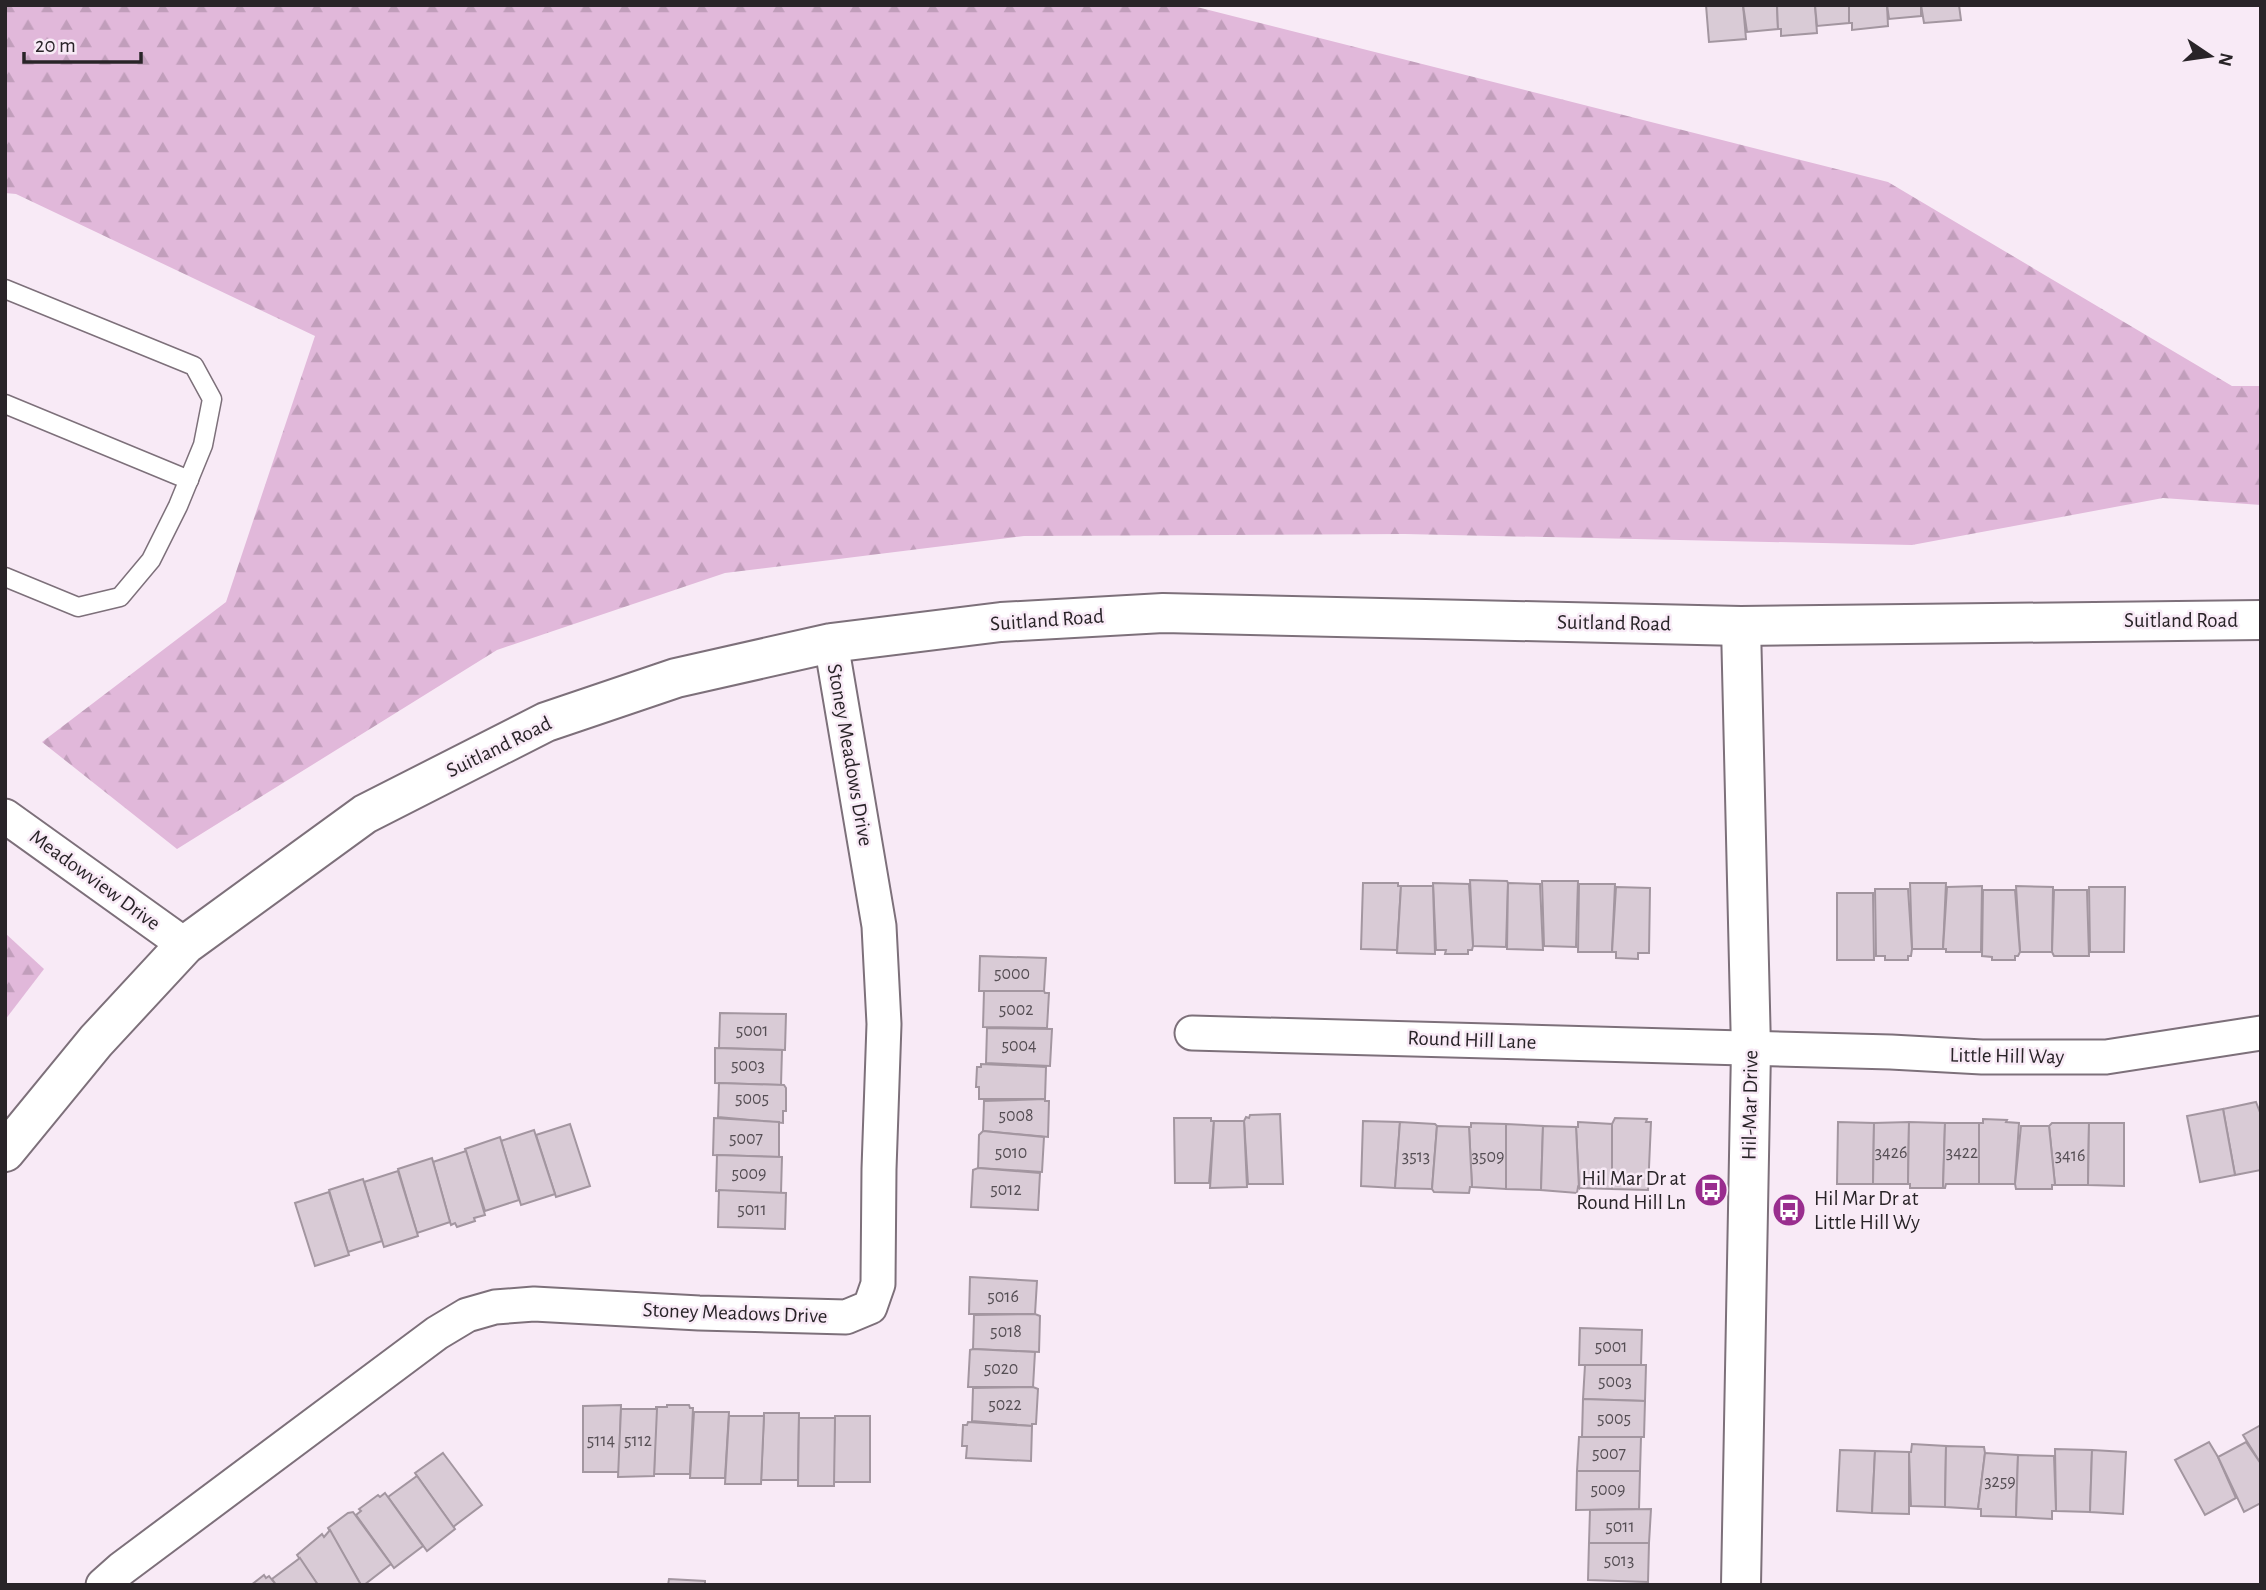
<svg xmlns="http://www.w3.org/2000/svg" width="2266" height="1590" font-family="'Alegreya Sans',sans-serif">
	<defs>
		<pattern id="forest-firs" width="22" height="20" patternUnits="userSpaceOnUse" patternTransform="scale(1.75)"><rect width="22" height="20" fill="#e1b8da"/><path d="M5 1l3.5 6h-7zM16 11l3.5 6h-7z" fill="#c19ebb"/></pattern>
	</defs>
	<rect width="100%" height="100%" fill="#f8eaf6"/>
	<g fill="url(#forest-firs)">
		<path d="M5,5H1189L1888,182L2232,386H2261V505L2163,498L1912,545L1405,534L1024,536L725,573L497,650L177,849L42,742L226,602L315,336L16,194L5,193Z"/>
		<path d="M5,933L44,969L5,1020Z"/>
	</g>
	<g fill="#d9cbd6" stroke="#a396a0" stroke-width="2">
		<path d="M1706,5H1743L1746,39L1709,42Z"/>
		<path d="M1743,5H1777L1778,29L1747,32Z"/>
		<path d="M1777,5H1815L1817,33L1781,36V29H1778Z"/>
		<path d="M1815,5H1849V23L1817,26Z"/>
		<path d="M1849,5H1887L1888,26L1852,30V23H1849Z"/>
		<path d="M1887,5H1921V16L1889,19Z"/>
		<path d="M1921,5H1959L1961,20L1924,23Z"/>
		<path d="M1470,880L1507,881L1508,883L1506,947L1473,946Z"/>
		<path d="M1542,881H1578L1576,947L1544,946Z"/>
		<path d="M1363,883H1398V886H1401L1397,950L1361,949Z"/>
		<path d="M1433,883L1469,884L1473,946L1472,950H1468V954H1445L1446,950H1436Z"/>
		<path d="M1508,883L1540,884L1543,950L1507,949Z"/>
		<path d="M1910,883H1946L1943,949H1912Z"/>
		<path d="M1579,884H1615L1612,952H1578Z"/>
		<path d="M1401,886H1433L1435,954L1397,953Z"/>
		<path d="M1982,886L1981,952H1946V949H1943L1947,887Z"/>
		<path d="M2016,886L2053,887L2052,952H2020Z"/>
		<path d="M1616,887L1650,888L1649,953H1638V959L1616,958V952H1612Z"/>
		<path d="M2089,887H2125L2124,952H2090Z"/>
		<path d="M1875,889H1908L1912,949L1911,956H1908V960H1885V956H1876Z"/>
		<path d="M1983,890H2015L2020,952L2018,956H2015V960H1992V957L1982,956Z"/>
		<path d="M2054,890H2087L2089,956H2054L2052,952Z"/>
		<path d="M1837,893H1873L1874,960H1837Z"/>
		<path d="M980,956L1046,958L1044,991H979Z"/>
		<path d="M984,991H1044L1045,993H1049L1047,1028L983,1027Z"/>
		<path d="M720,1013L786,1014L785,1050L719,1048Z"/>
		<path d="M987,1028L1052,1029L1050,1066L986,1063Z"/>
		<path d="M715,1048L782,1050L781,1085L715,1083Z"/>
		<path d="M981,1064L1046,1067L1045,1099H979V1087H976L977,1067H981Z"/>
		<path d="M719,1083L784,1085L786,1088V1111H783V1123L718,1117Z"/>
		<path d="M1045,1099V1101H1049L1048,1137L983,1131L984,1101Z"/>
		<path d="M2256,1102L2261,1115V1170L2235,1175L2223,1109Z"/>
		<path d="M2223,1109L2235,1175L2200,1182L2187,1116Z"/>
		<path d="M1280,1114L1283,1184H1248L1244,1121L1246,1117L1249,1118L1250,1115Z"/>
		<path d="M714,1118L779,1122V1157L713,1155Z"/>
		<path d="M1174,1118H1211V1121H1214L1209,1183H1175Z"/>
		<path d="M1615,1118L1647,1119L1646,1122H1651L1648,1190L1612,1189V1124Z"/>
		<path d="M1983,1119L2007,1120L2006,1122L2019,1123L2015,1184H1979V1123H1983Z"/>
		<path d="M1214,1121H1244L1247,1187L1210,1188Z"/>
		<path d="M1363,1121L1400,1122L1395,1188L1361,1186Z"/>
		<path d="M1400,1122L1435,1124L1437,1126L1432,1189L1395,1188Z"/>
		<path d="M1578,1122L1612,1124V1189L1579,1188L1576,1127H1578Z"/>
		<path d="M1838,1122L1874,1123L1873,1184H1837Z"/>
		<path d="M1909,1122L1908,1184H1873L1874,1123Z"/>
		<path d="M1909,1122L1945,1123L1943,1188H1910V1184H1908Z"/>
		<path d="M1471,1123L1506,1124V1189L1472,1187L1469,1127H1471Z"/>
		<path d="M1945,1123H1979V1184H1946L1945,1188H1943Z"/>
		<path d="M2052,1123H2089L2088,1185H2055L2049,1126Z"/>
		<path d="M2089,1123H2124V1186L2088,1185Z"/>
		<path d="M570,1124L590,1186L556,1197L536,1135Z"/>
		<path d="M1506,1124L1543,1126L1541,1190L1506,1189Z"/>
		<path d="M1437,1126L1469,1127L1472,1187H1470L1469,1193L1434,1192L1432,1189Z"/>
		<path d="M1543,1126L1576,1127L1579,1188L1578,1187L1577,1193L1541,1190Z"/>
		<path d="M2021,1126H2049L2055,1185H2052V1189H2016L2015,1184Z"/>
		<path d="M534,1130L555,1194L521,1205L501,1141Z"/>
		<path d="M983,1131L1044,1137L1042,1172L978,1168L979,1135Z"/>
		<path d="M500,1137L519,1200L485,1211L465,1149Z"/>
		<path d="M466,1151L485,1215L474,1218L475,1221L457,1227L455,1223L451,1225L450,1222L433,1162Z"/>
		<path d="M717,1155L782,1157L781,1193L716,1191Z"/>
		<path d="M432,1158L450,1222L417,1233L398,1169Z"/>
		<path d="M978,1168L1040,1173L1038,1210L971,1207L973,1170Z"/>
		<path d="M398,1171L418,1236L384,1247L364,1182Z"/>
		<path d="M363,1179L382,1241L348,1252L329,1190Z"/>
		<path d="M719,1190L786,1193L785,1229L718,1227Z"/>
		<path d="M329,1192L349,1255L315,1266L295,1203Z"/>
		<path d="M970,1277L1037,1281L1035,1314H969Z"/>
		<path d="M1035,1314L1040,1316L1039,1352L973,1349L974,1315Z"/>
		<path d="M1580,1328L1642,1330L1641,1365H1579Z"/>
		<path d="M973,1349L1035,1352L1033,1387H968L970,1350Z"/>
		<path d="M1585,1365H1646L1645,1401L1583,1399Z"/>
		<path d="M1033,1387L1038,1389L1036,1424H1032V1426L972,1421L973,1388Z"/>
		<path d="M1583,1399L1645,1401L1644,1437H1582Z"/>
		<path d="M621,1405L619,1472H583V1406Z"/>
		<path d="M667,1405H689L690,1408H693L690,1474H654L656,1407H667Z"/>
		<path d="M621,1409H657L654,1476L618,1477Z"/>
		<path d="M694,1412H729L725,1478H690Z"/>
		<path d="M764,1413H799L798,1480H761Z"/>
		<path d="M729,1416H764L761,1484H725Z"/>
		<path d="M835,1416H870V1482H833Z"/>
		<path d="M799,1418H835L834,1486H798Z"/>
		<path d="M968,1422L1032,1426L1031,1461L966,1458L967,1446H962L963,1425H967Z"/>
		<path d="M2261,1425V1464L2243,1435Z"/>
		<path d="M1579,1437H1641L1640,1471H1577Z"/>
		<path d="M2209,1442L2218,1457L2236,1498L2205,1515L2175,1460Z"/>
		<path d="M2246,1442L2261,1464V1503L2244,1512L2218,1457Z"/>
		<path d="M1912,1444L1946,1446L1945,1507L1911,1506L1909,1452H1911Z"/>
		<path d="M1946,1446L1984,1447L1985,1453L1978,1509L1945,1507Z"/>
		<path d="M2055,1449L2092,1450L2090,1512L2056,1511Z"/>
		<path d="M1840,1450L1875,1451L1872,1513L1837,1511Z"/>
		<path d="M2092,1450L2126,1452L2123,1514L2090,1512Z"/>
		<path d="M1875,1451L1909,1452V1514L1872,1513Z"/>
		<path d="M443,1453L482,1505L453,1527L415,1473Z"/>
		<path d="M1985,1453L2018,1455L2016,1517L1981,1516V1509H1978Z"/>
		<path d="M2018,1455L2054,1456L2056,1511H2052V1519L2016,1517Z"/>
		<path d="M1577,1471H1640L1639,1509L1576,1510Z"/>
		<path d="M417,1476L455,1529L427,1551L388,1497Z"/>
		<path d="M385,1493L423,1546L394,1568L356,1515L361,1511L359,1509L378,1495L380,1497Z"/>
		<path d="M1651,1509L1649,1543H1589L1590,1510Z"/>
		<path d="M353,1512L391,1564L364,1585H361L328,1528L348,1513Z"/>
		<path d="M330,1530L361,1585H318L297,1555L322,1534L324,1537Z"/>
		<path d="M1589,1543H1649L1648,1582L1588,1580Z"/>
		<path d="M300,1558L318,1585H276L272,1579Z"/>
		<path d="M264,1575L266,1578L269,1576L276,1585H251Z"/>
		<path d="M669,1579L705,1581V1585H668Z"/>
	</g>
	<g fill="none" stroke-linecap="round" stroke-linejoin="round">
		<defs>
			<g id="lane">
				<path d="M5,289L194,366L212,399L203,445L178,506L151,560L120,597L78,607L5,577"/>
				<path d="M5,404L189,480"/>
			</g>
			<g id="street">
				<path d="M5,816L185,945"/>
				<path d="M1192,1033L1891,1052L1982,1057H2106L2261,1033"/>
				<path d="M103,1585L121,1569L437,1333L467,1315L495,1307L534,1304L699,1313L846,1317L870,1307L878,1284L879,1169L884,1024L879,926L831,643"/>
			</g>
			<g id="secondary">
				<path d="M5,1152L96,1041L185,945L365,814L546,722L676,678L831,643L1001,622L1163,613L1741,626L2261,620"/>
				<path d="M1741,1585L1751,1049L1741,626"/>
			</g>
		</defs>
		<use href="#lane" stroke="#7d707a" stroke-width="21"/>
		<use href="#street" stroke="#7d707a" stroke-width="37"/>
		<use href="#secondary" stroke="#7d707a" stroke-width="42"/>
		<use href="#lane" stroke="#fff" stroke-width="18"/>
		<use href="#street" stroke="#fff" stroke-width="33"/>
		<use href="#secondary" stroke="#fff" stroke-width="38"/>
	</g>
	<defs>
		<symbol id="bus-disc" viewBox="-11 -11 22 22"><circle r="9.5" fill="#992d8e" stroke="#f8eaf6"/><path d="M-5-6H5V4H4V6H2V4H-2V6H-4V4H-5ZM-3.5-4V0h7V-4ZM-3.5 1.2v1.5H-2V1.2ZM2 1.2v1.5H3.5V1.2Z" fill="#fff"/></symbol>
	</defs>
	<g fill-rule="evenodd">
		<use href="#bus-disc" x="1692" y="1171" width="38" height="38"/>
		<use href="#bus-disc" x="1770" y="1191" width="38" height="38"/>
	</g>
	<g text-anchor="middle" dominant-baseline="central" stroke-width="5" stroke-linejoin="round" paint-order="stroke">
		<g font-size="18" fill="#554e54">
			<text x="1012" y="974">5000</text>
			<text x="1016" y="1010">5002</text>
			<text x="752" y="1031">5001</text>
			<text x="1019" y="1046">5004</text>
			<text x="748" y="1066">5003</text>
			<text x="752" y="1099">5005</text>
			<text x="1016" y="1116">5008</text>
			<text x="746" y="1139">5007</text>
			<text x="1011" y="1153">5010</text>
			<text x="1891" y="1153">3426</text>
			<text x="1962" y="1153">3422</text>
			<text x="2070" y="1156">3416</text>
			<text x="1416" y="1157">3513</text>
			<text x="1488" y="1157">3509</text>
			<text x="749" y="1174">5009</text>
			<text x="1006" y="1190">5012</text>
			<text x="752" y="1210">5011</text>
			<text x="1003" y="1297">5016</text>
			<text x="1006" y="1332">5018</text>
			<text x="1611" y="1347">5001</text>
			<text x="1001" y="1369">5020</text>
			<text x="1615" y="1382">5003</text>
			<text x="1005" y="1405">5022</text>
			<text x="1614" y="1419">5005</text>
			<text x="601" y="1441">5114</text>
			<text x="638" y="1441">5112</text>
			<text x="1609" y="1454">5007</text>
			<text x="2000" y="1482">3259</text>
			<text x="1608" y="1490">5009</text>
			<text x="1620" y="1527">5011</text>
			<text x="1619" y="1561">5013</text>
		</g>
		<g font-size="21" fill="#292428" stroke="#f8eaf6">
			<text transform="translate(1047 620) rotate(-4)">Suitland Road</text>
			<text x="2181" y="620">Suitland Road</text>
			<text transform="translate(1614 623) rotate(1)">Suitland Road</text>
			<text transform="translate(499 747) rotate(-26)">Suitland Road</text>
			<text transform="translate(850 755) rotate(80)">Stoney Meadows Drive</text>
			<text transform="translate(95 880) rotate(36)">Meadowview Drive</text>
			<text transform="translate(1472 1040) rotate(2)">Round Hill Lane</text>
			<text transform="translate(2007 1056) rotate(1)">Little Hill Way</text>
			<text transform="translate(1750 1105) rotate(-89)">Hil-Mar Drive</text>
			<text transform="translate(735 1313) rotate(2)">Stoney Meadows Drive</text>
		</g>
		<g font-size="21" fill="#292428" stroke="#f8eaf6" text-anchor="end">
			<text x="1686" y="1178">Hil Mar Dr at<tspan x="1686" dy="24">Round Hill Ln</tspan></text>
			<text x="1814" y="1198" text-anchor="start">Hil Mar Dr at<tspan x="1814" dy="24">Little Hill Wy</tspan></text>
		</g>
	</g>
	<rect width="2266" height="1590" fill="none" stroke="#292428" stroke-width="14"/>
	<g transform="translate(2210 56) rotate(103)" stroke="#f8eaf6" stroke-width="5" paint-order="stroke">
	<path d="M0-5L12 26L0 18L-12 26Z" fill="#292428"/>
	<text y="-10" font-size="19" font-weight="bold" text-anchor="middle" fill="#292428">N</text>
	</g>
	<path d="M24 52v10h117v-10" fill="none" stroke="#292428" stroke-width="3.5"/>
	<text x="35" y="52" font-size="21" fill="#292428" stroke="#f8eaf6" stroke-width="5" paint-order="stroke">20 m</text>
</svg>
